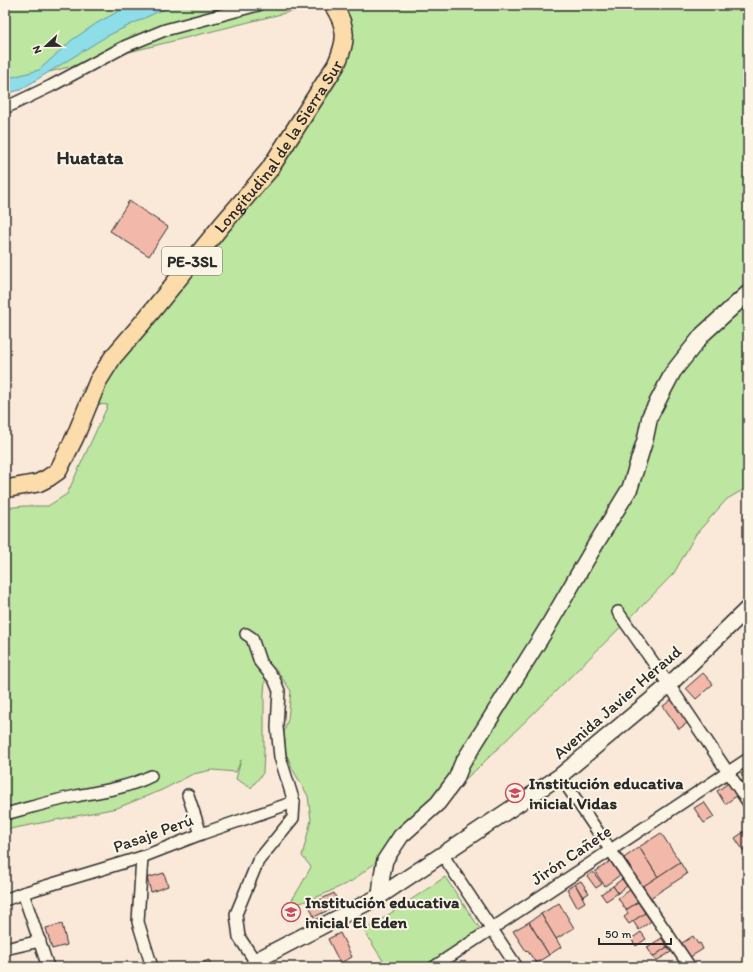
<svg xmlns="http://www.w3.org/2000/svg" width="753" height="972" font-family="Itim,sans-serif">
	<rect width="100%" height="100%" fill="#fae9d9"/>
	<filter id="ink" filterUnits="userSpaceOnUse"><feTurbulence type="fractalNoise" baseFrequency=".025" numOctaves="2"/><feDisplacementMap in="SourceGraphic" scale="8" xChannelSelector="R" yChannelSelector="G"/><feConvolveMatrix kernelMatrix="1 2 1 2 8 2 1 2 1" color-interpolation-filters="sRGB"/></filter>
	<g filter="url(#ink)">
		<g fill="#bde6a1" stroke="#748866">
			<path d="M5,5H317L5,83Z"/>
			<path d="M330,5H748V487L727,499L696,534L674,573L640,608L479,767L435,806L389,852L352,881L322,895L287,908L300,887L311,867L302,856L311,820L308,796L293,770L286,753L284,732L288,719L291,691L276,669L266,671L264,693V752L263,773L251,788L236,779L241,760L236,772L212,770L193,774L162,790L117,808L5,830V508L24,506H48L67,494L108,405L98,404L81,391L242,203L329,75L341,39Z"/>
			<path d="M445,877L487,939L445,967H387L364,931Z"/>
		</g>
		<path fill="#8ddee9" stroke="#66969d" d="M130,5H174L153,14L107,36L20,90L5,94V79L39,70L72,40L97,23Z"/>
		<g fill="#f2b9ab" stroke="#2b2b2b">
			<path d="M129,201L168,227L149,256L110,231Z"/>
			<path d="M703,673L713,684L696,699L686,688Z"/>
			<path d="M674,698L690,721L679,729L663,706Z"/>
			<path d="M748,769V784L741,774Z"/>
			<path d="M730,782L738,795L725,804L717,791Z"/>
			<path d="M704,802L714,817L704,823L694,808Z"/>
			<path d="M748,829V851L745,853L735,838Z"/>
			<path d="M661,833L680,862L658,877L639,847Z"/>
			<path d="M639,847L658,877L642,887L624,858Z"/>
			<path d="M610,861L620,875L605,886L595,872Z"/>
			<path d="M680,862L687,874L650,898L642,887Z"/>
			<path d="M593,872L602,884L596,888L587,876Z"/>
			<path d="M164,873L168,886L151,892L147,878Z"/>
			<path d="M622,879L627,886L618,893L613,886Z"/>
			<path d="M581,881L589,893L583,897L575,884Z"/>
			<path d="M575,884L585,902L577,907L567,889Z"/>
			<path d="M613,886L618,893L606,901L601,894Z"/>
			<path d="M630,890L638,902L626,910L618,898Z"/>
			<path d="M334,893L339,905L314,917L309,905Z"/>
			<path d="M638,902L645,913L629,924L624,917L628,914L626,910Z"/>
			<path d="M559,903L574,928L556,939L541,914Z"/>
			<path d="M645,913L651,921L639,930L633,921Z"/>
			<path d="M541,914L561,947L549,955L529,922Z"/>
			<path d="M529,922L549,955L536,963L527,950L526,951L513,931Z"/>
			<path d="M62,924L67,945L52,949L46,928Z"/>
			<path d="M641,932L646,939L636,946L631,939Z"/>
			<path d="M340,933L352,957L340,963L328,939Z"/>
			<path d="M693,936L698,944L700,943L703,949L687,959L679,945Z"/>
			<path d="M662,938L667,947L653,957L647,947Z"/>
			<path d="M667,947L671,952L656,961L653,957Z"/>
			<path d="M209,960L212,967H195L194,966Z"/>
		</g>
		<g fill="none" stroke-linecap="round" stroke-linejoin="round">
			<defs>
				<g id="minor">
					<path d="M5,108L51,86L126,46L165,30L258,5"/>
					<path d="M618,612L669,685L748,802"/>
					<path d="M246,634L252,638L260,662L274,679L279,691L277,727L280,757L294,802L293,818L258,861L236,914L239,937L255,961"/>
					<path d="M560,776L690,967"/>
					<path d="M188,795L201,834"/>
					<path d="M5,814C29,808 52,801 76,796C102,791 127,788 151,776"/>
					<path d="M442,854L517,967"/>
					<path d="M142,857L138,922L152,967"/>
					<path d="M5,900L23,893"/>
					<path d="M5,949L40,941"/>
					<path d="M48,967L23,893L142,857L201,834L294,802"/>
					<path d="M434,967L748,759"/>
				</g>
				<g id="secondary">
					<path d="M380,896L382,875L385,860L401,836L438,803L456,779L462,764L547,628L594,547L630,488L645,440L650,416L673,372L703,334L748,293"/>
					<path d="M257,967L255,961L380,896L560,776L669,685L748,608"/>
				</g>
				<g id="primary">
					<path id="s1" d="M5,489L38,483L48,478L58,471L75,437L98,381L113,357L144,321L221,226L269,170L336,65C347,41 348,28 333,5"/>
				</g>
			</defs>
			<use href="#minor" stroke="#2b2b2b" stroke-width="14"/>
			<use href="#secondary" stroke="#2b2b2b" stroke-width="18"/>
			<use href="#primary" stroke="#2b2b2b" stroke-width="20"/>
			<use href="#minor" stroke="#fcf5e5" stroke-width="11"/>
			<use href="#secondary" stroke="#fcf5e5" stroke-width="15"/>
			<use href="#primary" stroke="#fddcac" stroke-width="17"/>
		</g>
	</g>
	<defs>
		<symbol id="school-ring" viewBox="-11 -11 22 22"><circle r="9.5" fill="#fcf5e5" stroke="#d1495b" stroke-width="1.5"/><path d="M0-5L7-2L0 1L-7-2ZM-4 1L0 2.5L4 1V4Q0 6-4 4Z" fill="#d1495b"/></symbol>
	</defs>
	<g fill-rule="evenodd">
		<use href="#school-ring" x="504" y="782" width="22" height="22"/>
		<use href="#school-ring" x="280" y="901" width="22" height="22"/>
	</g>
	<g text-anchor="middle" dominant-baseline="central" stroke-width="4" stroke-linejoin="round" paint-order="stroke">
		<rect fill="#fcf5e5" stroke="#6a6863" stroke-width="1" x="162" y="247" width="60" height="28" rx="3"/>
		<g font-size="16" font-weight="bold" fill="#2b2b2b">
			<text x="192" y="261">PE-3SL</text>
		</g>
		<g font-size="17" fill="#2b2b2b" stroke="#fcf5e5">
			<text stroke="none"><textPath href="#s1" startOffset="452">Longitudinal de la Sierra Sur</textPath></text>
			<text transform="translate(617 702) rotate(-41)">Avenida Javier Heraud</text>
			<text transform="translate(153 833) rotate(-20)">Pasaje Perú</text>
			<text transform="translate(571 855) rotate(-34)">Jirón Cañete</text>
		</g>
		<g font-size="17" font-weight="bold" fill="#2b2b2b" stroke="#fcf5e5" text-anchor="start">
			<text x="529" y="783">Institución educativa<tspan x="529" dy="20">inicial Vidas</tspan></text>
			<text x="305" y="902">Institución educativa<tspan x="305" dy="20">inicial El Eden</tspan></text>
		</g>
		<g font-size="19" font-weight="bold" fill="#2b2b2b" stroke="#fcf5e5">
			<text x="90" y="157">Huatata</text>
		</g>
	</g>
	<rect width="753" height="972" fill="none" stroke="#fcf5e5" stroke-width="20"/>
	<rect x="10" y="10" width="733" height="952" fill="none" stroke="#2b2b2b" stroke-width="1.5" filter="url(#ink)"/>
	<g transform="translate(46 46) rotate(248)" stroke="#fcf5e5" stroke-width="3" paint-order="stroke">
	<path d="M0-3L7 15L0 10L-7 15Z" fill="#2b2b2b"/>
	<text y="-6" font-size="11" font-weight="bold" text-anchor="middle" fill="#2b2b2b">N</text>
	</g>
	<path d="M599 938v6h72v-6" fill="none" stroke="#2b2b2b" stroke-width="2"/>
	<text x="605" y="938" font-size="12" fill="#2b2b2b" stroke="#fcf5e5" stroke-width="3" paint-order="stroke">50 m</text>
</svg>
